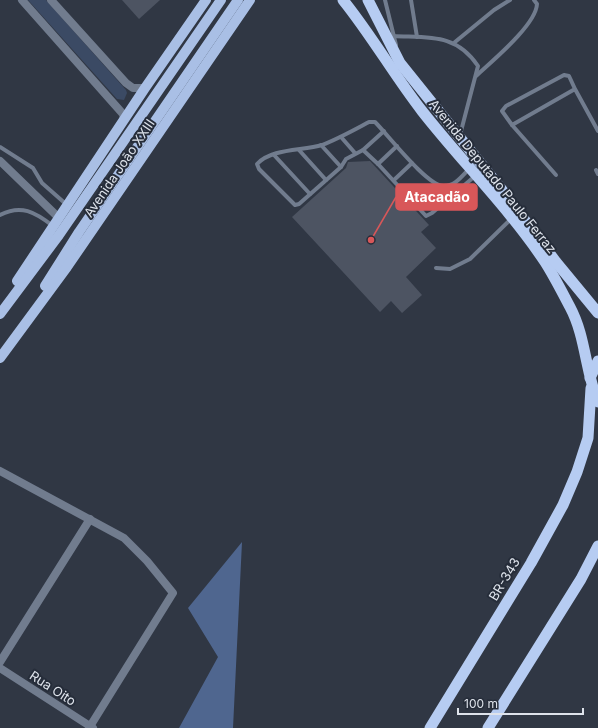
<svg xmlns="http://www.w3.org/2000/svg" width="598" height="728" font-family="Inter,sans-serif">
	<rect width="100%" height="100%" fill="#303744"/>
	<path fill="#3b4a64" d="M28,0H46L126,90L127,93L124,100L117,99Z"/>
	<path fill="#4f668f" d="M242,542L233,728H179L218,657L188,608Z"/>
	<g fill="#4d5462">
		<path d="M122,0H160L139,19Z"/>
		<path d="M370,161L429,225L421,232L436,248L406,277L422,295L402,313L391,301L380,312L292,217L346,168L348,162Z"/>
	</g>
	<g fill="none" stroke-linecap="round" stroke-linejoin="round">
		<g stroke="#717c8e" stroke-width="4">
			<path d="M385,0L396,45"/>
			<path d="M411,0L417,37"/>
			<path d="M393,36C429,38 456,33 478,66L460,135"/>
			<path d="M455,42L494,10L510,0"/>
			<path d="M476,76C492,61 536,25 537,4L534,0"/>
			<path d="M575,89L569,76L564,75L506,106L502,111L512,125L575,89L598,131"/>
			<path d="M512,125L556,175"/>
			<path d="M341,137L355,153"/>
			<path d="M321,145L341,167"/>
			<path d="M0,147L33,168L42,183L67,205"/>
			<path d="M299,150L326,180"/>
			<path d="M363,150L384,131"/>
			<path d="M274,155L310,194"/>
			<path d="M378,164L397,146"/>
			<path d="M469,169C462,176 455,186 444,186C428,187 388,135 375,122H369C354,130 338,139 322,145C302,151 272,148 257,164L259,169L295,205L299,204L341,167L346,159L363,150L378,164L426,216L432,213L475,176"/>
			<path d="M596,170L598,174"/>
			<path d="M394,180L412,163"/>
			<path d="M0,215C21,204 35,212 53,226"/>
			<path d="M436,268L450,269L470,259L511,219"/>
		</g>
		<g stroke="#717c8e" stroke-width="8">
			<path d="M0,161L59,218"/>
			<path d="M0,471L124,538L147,561L173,593L89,728"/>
			<path d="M0,662L90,519"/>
			<path d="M0,668L93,728"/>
		</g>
		<g stroke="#717c8e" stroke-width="8">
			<path d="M22,0L123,114L124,119"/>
			<path d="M51,0L126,83L133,88H145"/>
		</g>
		<g stroke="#a9bfe5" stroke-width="10">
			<path d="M17,281L145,88L206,0"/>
			<path d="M45,286L79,232L238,0"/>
			<path d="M0,314L59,235L221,0"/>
			<path d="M0,358L67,267L250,0"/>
		</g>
		<g stroke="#b6ccf2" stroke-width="11">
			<path d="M343,0C372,36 394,75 422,111C462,162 509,208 545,262C554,276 562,292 570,307C586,337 585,371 598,402"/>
			<path d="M368,0L400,63L502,190L556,262L598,313"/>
			<path d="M590,378L598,361"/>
			<path d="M430,728L531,563L563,505L577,472L588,438L591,388"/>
			<path d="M488,728L581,579L598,546"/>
		</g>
	</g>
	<g text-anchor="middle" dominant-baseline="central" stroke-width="4" stroke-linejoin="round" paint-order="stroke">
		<g font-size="13" fill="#dee3eb" stroke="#262d3a">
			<text transform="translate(119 168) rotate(-56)">Avenida João XXIII</text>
			<text transform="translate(493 176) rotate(51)">Avenida Deputado Paulo Ferraz</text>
			<text transform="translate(504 579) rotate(-59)">BR-343</text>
			<text transform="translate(53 688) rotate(33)">Rua Oito</text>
		</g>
	</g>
	<path fill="none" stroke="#d85759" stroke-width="1.5" d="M371 240L396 197"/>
	<circle fill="#d85759" stroke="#262d3a" stroke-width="1.5" cx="371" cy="240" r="4"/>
	<rect fill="#d85759" stroke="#d85759" stroke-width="1.5" x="396" y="184" width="81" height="26" rx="4"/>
	<g font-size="14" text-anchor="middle" font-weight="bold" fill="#fff">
		<text x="437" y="202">Atacadão</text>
	</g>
	<path d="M458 708v6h125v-6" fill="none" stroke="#dee3eb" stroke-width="2"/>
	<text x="464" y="708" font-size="12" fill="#dee3eb" stroke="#262d3a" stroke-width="3" paint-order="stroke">100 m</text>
</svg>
